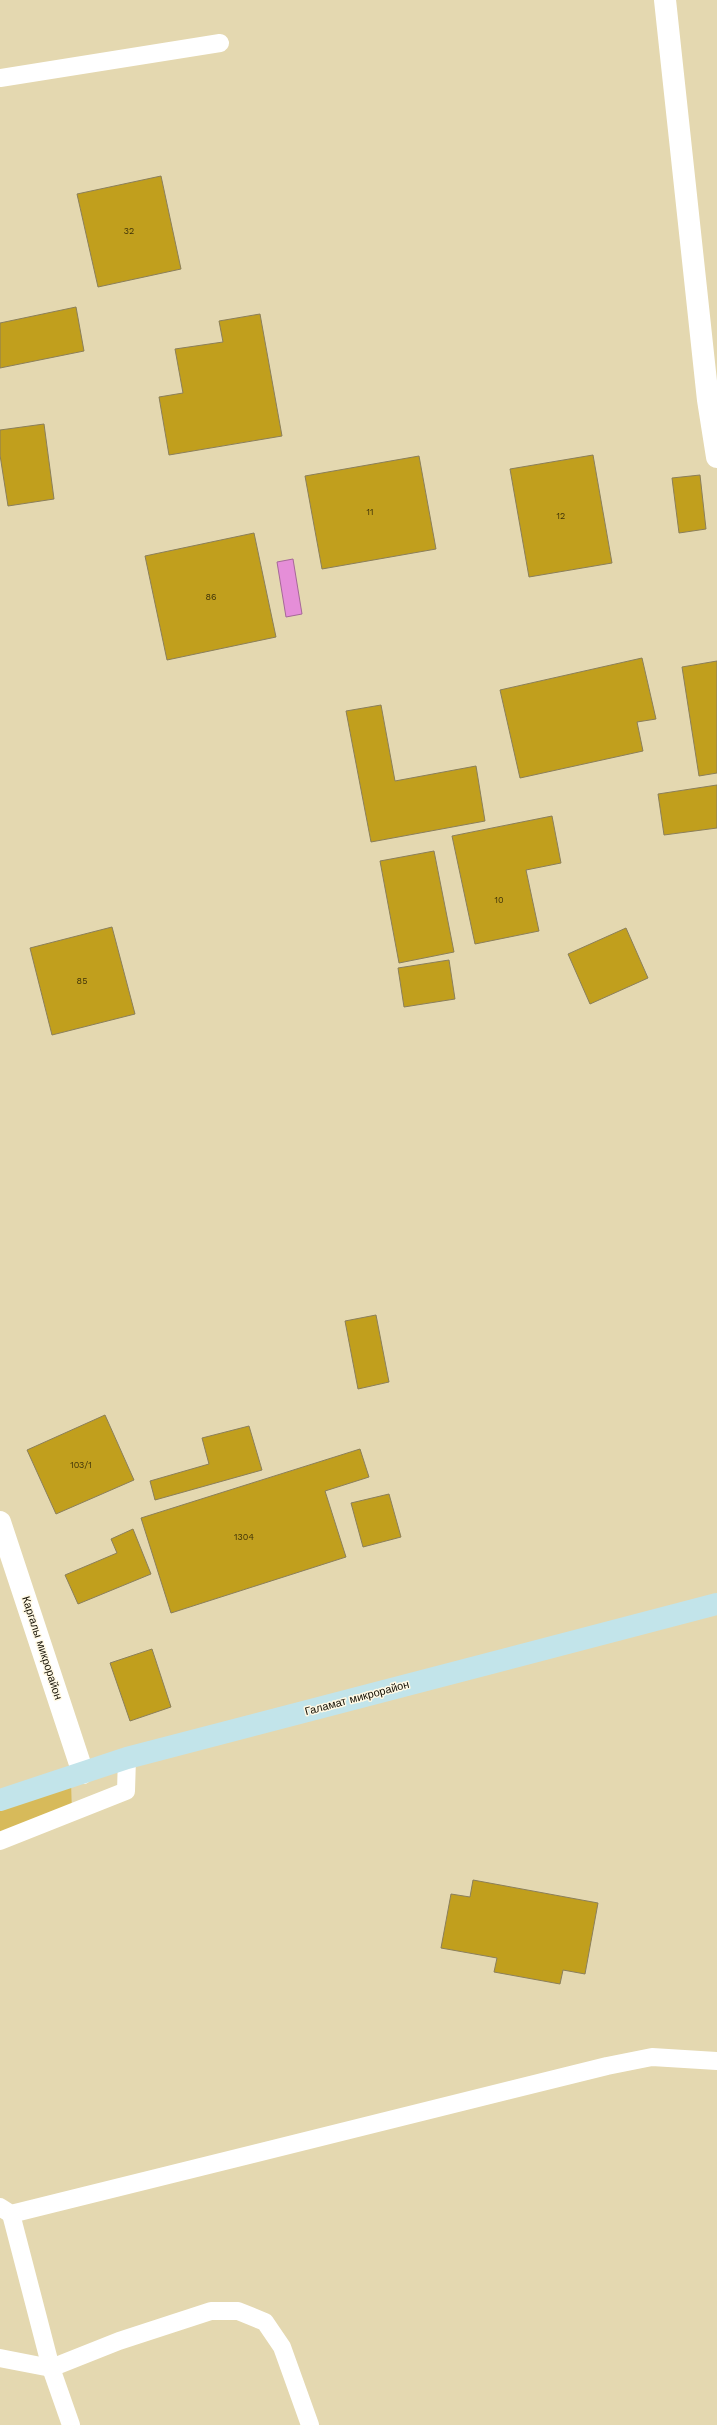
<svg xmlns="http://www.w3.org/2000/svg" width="717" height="2425" font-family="'Work Sans',sans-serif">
	<rect width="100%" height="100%" fill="#e4d8b0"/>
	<path fill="#d7ba5a" d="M71,1782L72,1813L0,1837V1807Z"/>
	<path fill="#e58ed8" stroke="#a66898" d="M293,559L302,614L286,617L277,562Z"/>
	<g fill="#c19f1d" stroke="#8b7f5a">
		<path d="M161,176L181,269L98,287L77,194Z"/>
		<path d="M76,307L84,351L0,368V323Z"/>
		<path d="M260,314L282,436L169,455L159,397L183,393L175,349L223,342L219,321Z"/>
		<path d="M44,424L54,499L8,506L0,455V430Z"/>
		<path d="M593,455L612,563L529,577L510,469Z"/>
		<path d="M419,456L436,549L322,569L305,476Z"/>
		<path d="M700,475L706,529L679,533L672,478Z"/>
		<path d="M254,533L276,637L167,660L145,556Z"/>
		<path d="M642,658L656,719L637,722L643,751L520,778L500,690Z"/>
		<path d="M717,661V773L699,776L682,667Z"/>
		<path d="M381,705L395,781L476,766L485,821L371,842L346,711Z"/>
		<path d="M717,785V828L664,835L658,794Z"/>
		<path d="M552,816L561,863L526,870L539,931L475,944L452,836Z"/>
		<path d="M434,851L454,952L399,963L380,861Z"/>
		<path d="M112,927L135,1014L52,1035L30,948Z"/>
		<path d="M626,928L648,978L590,1004L568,954Z"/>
		<path d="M449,960L455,999L404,1007L398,968Z"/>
		<path d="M376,1315L389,1382L358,1389L345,1321Z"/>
		<path d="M105,1415L134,1480L56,1514L27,1450Z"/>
		<path d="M249,1426L262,1470L155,1500L150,1481L209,1464L202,1438Z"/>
		<path d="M360,1449L369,1477L325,1491L346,1557L171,1613L141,1518Z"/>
		<path d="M389,1494L401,1537L363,1547L351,1503Z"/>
		<path d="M133,1529L151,1574L78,1604L65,1575L117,1553L111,1539Z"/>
		<path d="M152,1649L171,1707L130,1721L110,1663Z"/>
		<path d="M473,1880L598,1903L585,1974L563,1970L560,1984L494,1972L497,1958L441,1948L451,1894L470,1897Z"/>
	</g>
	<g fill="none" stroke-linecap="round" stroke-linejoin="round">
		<g stroke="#fff" stroke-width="18">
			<path d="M0,78L220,43"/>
			<path d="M0,1841L126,1791L127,1758"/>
			<path d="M0,2207L11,2214L607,2066L652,2057L717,2061"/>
			<path d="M11,2214L51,2368L71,2425"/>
			<path d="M0,2358L51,2368L119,2341L211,2311H238L265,2322L282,2347L310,2425"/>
		</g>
		<g stroke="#fff" stroke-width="22">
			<path d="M665,0L708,400L717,457"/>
			<path d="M0,1522L83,1773"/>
		</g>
		<path stroke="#c2e4ea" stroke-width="22" d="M0,1800L127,1758L717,1604"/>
	</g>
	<g text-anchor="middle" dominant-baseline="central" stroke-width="3" stroke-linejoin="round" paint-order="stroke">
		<g font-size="9" fill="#3e3209">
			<text x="129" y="231">32</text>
			<text x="370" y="512">11</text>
			<text x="561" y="516">12</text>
			<text x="211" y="597">86</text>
			<text x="499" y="900">10</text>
			<text x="82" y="981">85</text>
			<text x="81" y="1465">103/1</text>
			<text x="244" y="1537">1304</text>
		</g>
		<g font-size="11" fill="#130e02" stroke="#fff9e5">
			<text transform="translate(42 1648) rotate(72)">Каргалы микрорайон</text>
			<text transform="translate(357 1698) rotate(-15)">Галамат микрорайон</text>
		</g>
	</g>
</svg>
